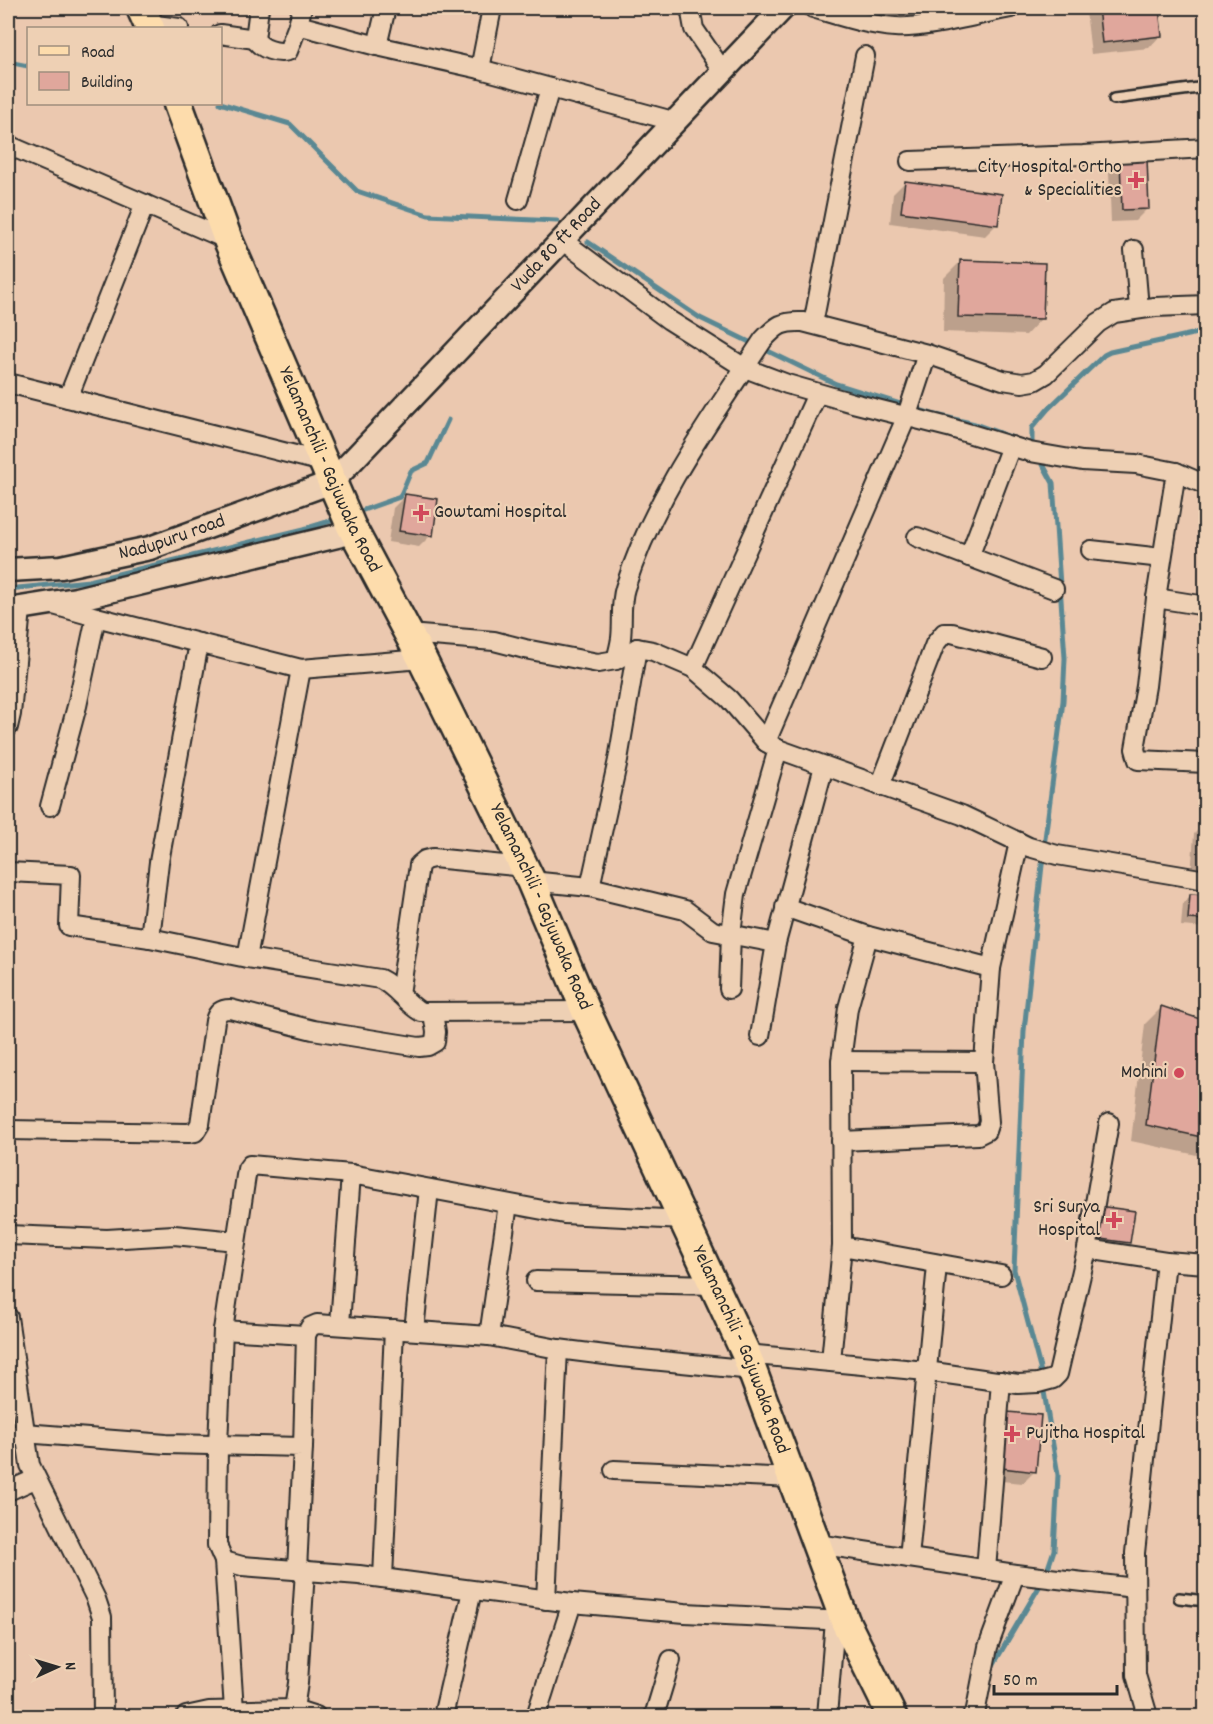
<svg xmlns="http://www.w3.org/2000/svg" width="1213" height="1724" font-family="Dekko,sans-serif">
	<rect width="100%" height="100%" fill="#ebc8af"/>
	<filter id="ink" filterUnits="userSpaceOnUse"><feTurbulence type="fractalNoise" baseFrequency=".0167" numOctaves="2"/><feDisplacementMap in="SourceGraphic" scale="12" xChannelSelector="R" yChannelSelector="G"/><feConvolveMatrix kernelMatrix="1 2 1 2 8 2 1 2 1" color-interpolation-filters="sRGB"/></filter>
	<g filter="url(#ink)">
		<g fill="#0003">
			<path d="M1089,8H1157L1160,36L1149,48L1091,54L1086,11Z"/>
			<path d="M1121,161L1147,209L1135,221L1111,222L1109,173Z"/>
			<path d="M905,182L997,224L985,236L890,223L893,194Z"/>
			<path d="M960,262L1042,318L1026,335L943,332L944,278Z"/>
			<path d="M405,496L431,535L419,547L388,542L393,508Z"/>
			<path d="M1206,822V877L1191,876L1194,834Z"/>
			<path d="M1191,895L1206,896V928L1181,926L1183,903Z"/>
			<path d="M1161,1008L1206,1022V1157L1131,1141L1145,1024Z"/>
			<path d="M1091,1215L1129,1242L1121,1250L1087,1245Z"/>
			<path d="M996,1425L1035,1471L1023,1483L991,1480Z"/>
		</g>
		<g fill="none" stroke-linecap="round" stroke-linejoin="round">
			<g stroke="#5a8893" stroke-width="5">
				<path d="M8,62L28,66"/>
				<path d="M220,103L290,124L357,191L428,215L557,221"/>
				<path d="M588,242L700,318L836,384L932,414L975,424L1019,440"/>
				<path d="M1034,448L1032,444V428L1048,409L1104,355L1110,352L1206,331"/>
				<path d="M1040,459L1053,483L1065,658L1063,701L1044,846"/>
				<path d="M355,513L400,497L411,471L428,463L448,420"/>
				<path d="M8,589L89,581L304,529L337,519"/>
				<path d="M1043,856L1024,1031L1014,1270L1040,1368L1058,1475L1054,1550L1046,1574"/>
				<path d="M992,1667L1042,1582"/>
			</g>
		</g>
		<g fill="#e0a79c" stroke="#2b2b2b" stroke-width="1.5">
			<path d="M1098,8H1159L1162,36L1102,43Z"/>
			<path d="M1147,159L1149,209L1122,210L1120,160Z"/>
			<path d="M905,181L1002,194L998,225L901,212Z"/>
			<path d="M960,260L1045,263L1043,319L958,317Z"/>
			<path d="M405,494L438,499L433,536L399,531Z"/>
			<path d="M1205,820H1206V865H1202Z"/>
			<path d="M1190,894L1206,895V920L1188,919Z"/>
			<path d="M1161,1006L1206,1021V1138L1146,1125Z"/>
			<path d="M1098,1206L1135,1211L1130,1243L1093,1238Z"/>
			<path d="M1007,1412L1041,1415L1036,1472L1002,1468Z"/>
		</g>
		<g fill="none" stroke-linecap="round" stroke-linejoin="round">
			<defs>
				<g id="service">
					<path d="M1114,99L1206,87"/>
					<path d="M1179,1598L1206,1601"/>
				</g>
				<g id="minor">
					<path d="M259,8L255,39C261,49 277,54 288,51L298,25"/>
					<path d="M302,8L298,25L377,46"/>
					<path d="M386,8L377,46L480,69L492,8"/>
					<path d="M690,8L694,29L722,70"/>
					<path d="M813,8C840,16 867,25 895,27C927,29 979,14 1011,8"/>
					<path d="M148,24L179,28"/>
					<path d="M220,34L255,39"/>
					<path d="M480,69L673,121"/>
					<path d="M8,145L228,240"/>
					<path d="M910,161L1083,155L1206,148"/>
					<path d="M518,200L550,88"/>
					<path d="M563,241L669,320L745,368L787,384L853,403L948,427L1030,452L1082,461L1136,464L1176,472L1156,598L1146,686L1135,749L1138,760L1206,763"/>
					<path d="M1134,250L1139,308"/>
					<path d="M813,324L865,56"/>
					<path d="M8,383L323,462"/>
					<path d="M68,398L145,204"/>
					<path d="M1176,472L1206,485"/>
					<path d="M917,537L1054,589"/>
					<path d="M1091,550L1162,558"/>
					<path d="M969,557L1011,446"/>
					<path d="M1156,598L1206,606"/>
					<path d="M50,604L96,617L77,706L50,806"/>
					<path d="M96,617L301,669L422,659"/>
					<path d="M408,634L494,641L525,649L598,663L616,660L637,648L653,651L693,668L729,699L766,742L778,749L962,815L1029,847L1057,855L1206,880"/>
					<path d="M616,660C618,653 620,645 621,638C623,622 620,603 625,588C654,496 711,419 763,340C777,325 782,321 803,322L927,354L1003,380L1022,383L1034,381L1046,374L1098,323L1114,313L1155,307L1206,305"/>
					<path d="M693,668L817,394"/>
					<path d="M8,727L11,714L21,609"/>
					<path d="M766,742L906,418L927,354"/>
					<path d="M880,786L935,644L944,633H952L1042,657"/>
					<path d="M8,872L71,875L69,926L150,938L247,958L380,979C397,987 405,1003 421,1012L586,1011"/>
					<path d="M531,881L590,887L685,910L713,931L776,943"/>
					<path d="M590,887L618,760L637,648"/>
					<path d="M785,907L868,936L991,968"/>
					<path d="M150,938L159,862L199,643"/>
					<path d="M247,958L301,669"/>
					<path d="M729,989L731,934L736,894L778,749"/>
					<path d="M400,994L419,865L425,860L433,858L524,867"/>
					<path d="M760,1036L776,943L824,766"/>
					<path d="M841,1061L984,1062"/>
					<path d="M8,1130L188,1133L195,1132L200,1124L215,1021C217,1012 221,1009 230,1009L313,1030L419,1047L428,1046L435,1042L436,1032L433,1013"/>
					<path d="M841,1141L978,1135L986,1131L989,1122L984,1062L991,968L1019,842"/>
					<path d="M684,1220L564,1214L351,1174L250,1165L247,1169L223,1330L218,1445L217,1545L224,1561L242,1566L359,1575L572,1603L685,1613L845,1621"/>
					<path d="M8,1235L107,1239L174,1235L236,1241"/>
					<path d="M842,1246L1001,1275"/>
					<path d="M1087,1249L1166,1261"/>
					<path d="M536,1281L715,1285"/>
					<path d="M8,1317L30,1465L96,1599L102,1617L103,1716"/>
					<path d="M340,1324L351,1174"/>
					<path d="M223,1330L306,1335"/>
					<path d="M414,1330L429,1189"/>
					<path d="M489,1336L508,1204"/>
					<path d="M746,1354L926,1371L1018,1384L1038,1383L1053,1379L1058,1374L1087,1249L1109,1123"/>
					<path d="M831,1361L842,1246L841,1061L848,1008L868,936"/>
					<path d="M8,1437L24,1433L166,1444L303,1447L297,1570"/>
					<path d="M303,1447L306,1335L310,1327L317,1324L489,1336L558,1349L621,1357L753,1370"/>
					<path d="M614,1470L792,1478"/>
					<path d="M8,1491L35,1479"/>
					<path d="M817,1544L1015,1574L1135,1588"/>
					<path d="M909,1558L937,1265"/>
					<path d="M224,1561L234,1710"/>
					<path d="M986,1570L1001,1381"/>
					<path d="M383,1578L394,1329"/>
					<path d="M546,1600L558,1349"/>
					<path d="M294,1709L316,1716"/>
					<path d="M186,1716L209,1711L294,1709L298,1683L305,1570"/>
					<path d="M443,1716L472,1591"/>
					<path d="M536,1716L572,1603"/>
					<path d="M654,1716L671,1660"/>
					<path d="M827,1716L835,1621"/>
					<path d="M972,1716L975,1714L988,1647L1015,1574"/>
					<path d="M1148,1716L1136,1675L1135,1553L1166,1261L1206,1264"/>
				</g>
				<g id="tertiary">
					<path id="s1" d="M8,570L61,567L150,548L332,482L783,8"/>
					<path d="M8,610L76,599L354,532"/>
				</g>
				<g id="primary">
					<path d="M141,8L150,28"/>
					<path id="s2" d="M178,104L228,240L351,526L422,659L531,881L586,1011L746,1354L845,1621L892,1716"/>
				</g>
			</defs>
			<use href="#service" stroke="#2b2b2b" stroke-width="14"/>
			<use href="#minor" stroke="#2b2b2b" stroke-width="22"/>
			<use href="#tertiary" stroke="#2b2b2b" stroke-width="27"/>
			<use href="#primary" stroke="#2b2b2b" stroke-width="33"/>
			<use href="#service" stroke="#eed0b4" stroke-width="9"/>
			<use href="#minor" stroke="#eed0b4" stroke-width="18"/>
			<use href="#tertiary" stroke="#eed0b4" stroke-width="22"/>
			<use href="#primary" stroke="#fddcac" stroke-width="28"/>
		</g>
	</g>
	<g fill="#d1495b" stroke="#eed0b4" stroke-width="2">
		<path d="M1133 171h6v6h6v6h-6v6h-6v-6h-6v-6h6z"/>
		<path d="M418 504h6v6h6v6h-6v6h-6v-6h-6v-6h6z"/>
		<circle cx="1179" cy="1073" r="6"/>
		<path d="M1111 1211h6v6h6v6h-6v6h-6v-6h-6v-6h6z"/>
		<path d="M1009 1425h6v6h6v6h-6v6h-6v-6h-6v-6h6z"/>
	</g>
	<g text-anchor="middle" dominant-baseline="central" stroke-width="4.5" stroke-linejoin="round" paint-order="stroke">
		<g font-size="20" fill="#2b2b2b" stroke="#eed0b4" text-anchor="end">
			<text x="1122" y="168">City Hospital Ortho<tspan x="1122" dy="23">&amp; Specialities</tspan></text>
			<text x="434" y="513" text-anchor="start">Gowtami Hospital</text>
			<text x="1167" y="1073">Mohini</text>
			<text x="1100" y="1208">Sri Surya<tspan x="1100" dy="23">Hospital</tspan></text>
			<text x="1026" y="1434" text-anchor="start">Pujitha Hospital</text>
		</g>
		<g font-size="20" fill="#2b2b2b" stroke="#eed0b4">
			<text stroke="none"><textPath href="#s1" startOffset="664">Vuda 80 ft Road</textPath></text>
			<text stroke="none"><textPath href="#s2" startOffset="396">Yelamanchili - Gajuwaka Road</textPath></text>
			<text stroke="none"><textPath href="#s1" startOffset="168">Nadupuru road</textPath></text>
			<text stroke="none"><textPath href="#s2" startOffset="882">Yelamanchili - Gajuwaka Road</textPath></text>
			<text stroke="none"><textPath href="#s2" startOffset="1368">Yelamanchili - Gajuwaka Road</textPath></text>
		</g>
	</g>
	<rect width="1213" height="1724" fill="none" stroke="#eed0b4" stroke-width="30"/>
	<rect x="15" y="15" width="1183" height="1694" fill="none" stroke="#2b2b2b" stroke-width="2" filter="url(#ink)"/>
	<rect x="27" y="27" width="195" height="78" fill="#eed0b4" stroke="#a08e7d" stroke-width="1.5"/>
	<rect x="39" y="46" width="30" height="9" fill="#fddcac" stroke="#a08e7d" stroke-width="1.5"/>
	<text x="81" y="57" font-size="18" fill="#2b2b2b">Road</text>
	<rect x="39" y="72" width="30" height="18" fill="#e0a79c" stroke="#a08e7d" stroke-width="1.5"/>
	<text x="81" y="87" font-size="18" fill="#2b2b2b">Building</text>
	<g transform="translate(57 1667) rotate(86)" stroke="#eed0b4" stroke-width="4.5" paint-order="stroke">
	<path d="M0-4.5L10 22L0 15L-10 22Z" fill="#2b2b2b"/>
	<text y="-9" font-size="16" font-weight="bold" text-anchor="middle" fill="#2b2b2b">N</text>
	</g>
	<path d="M994 1685v9h123v-9" fill="none" stroke="#2b2b2b" stroke-width="3"/>
	<text x="1003" y="1685" font-size="18" fill="#2b2b2b" stroke="#eed0b4" stroke-width="4.5" paint-order="stroke">50 m</text>
</svg>
